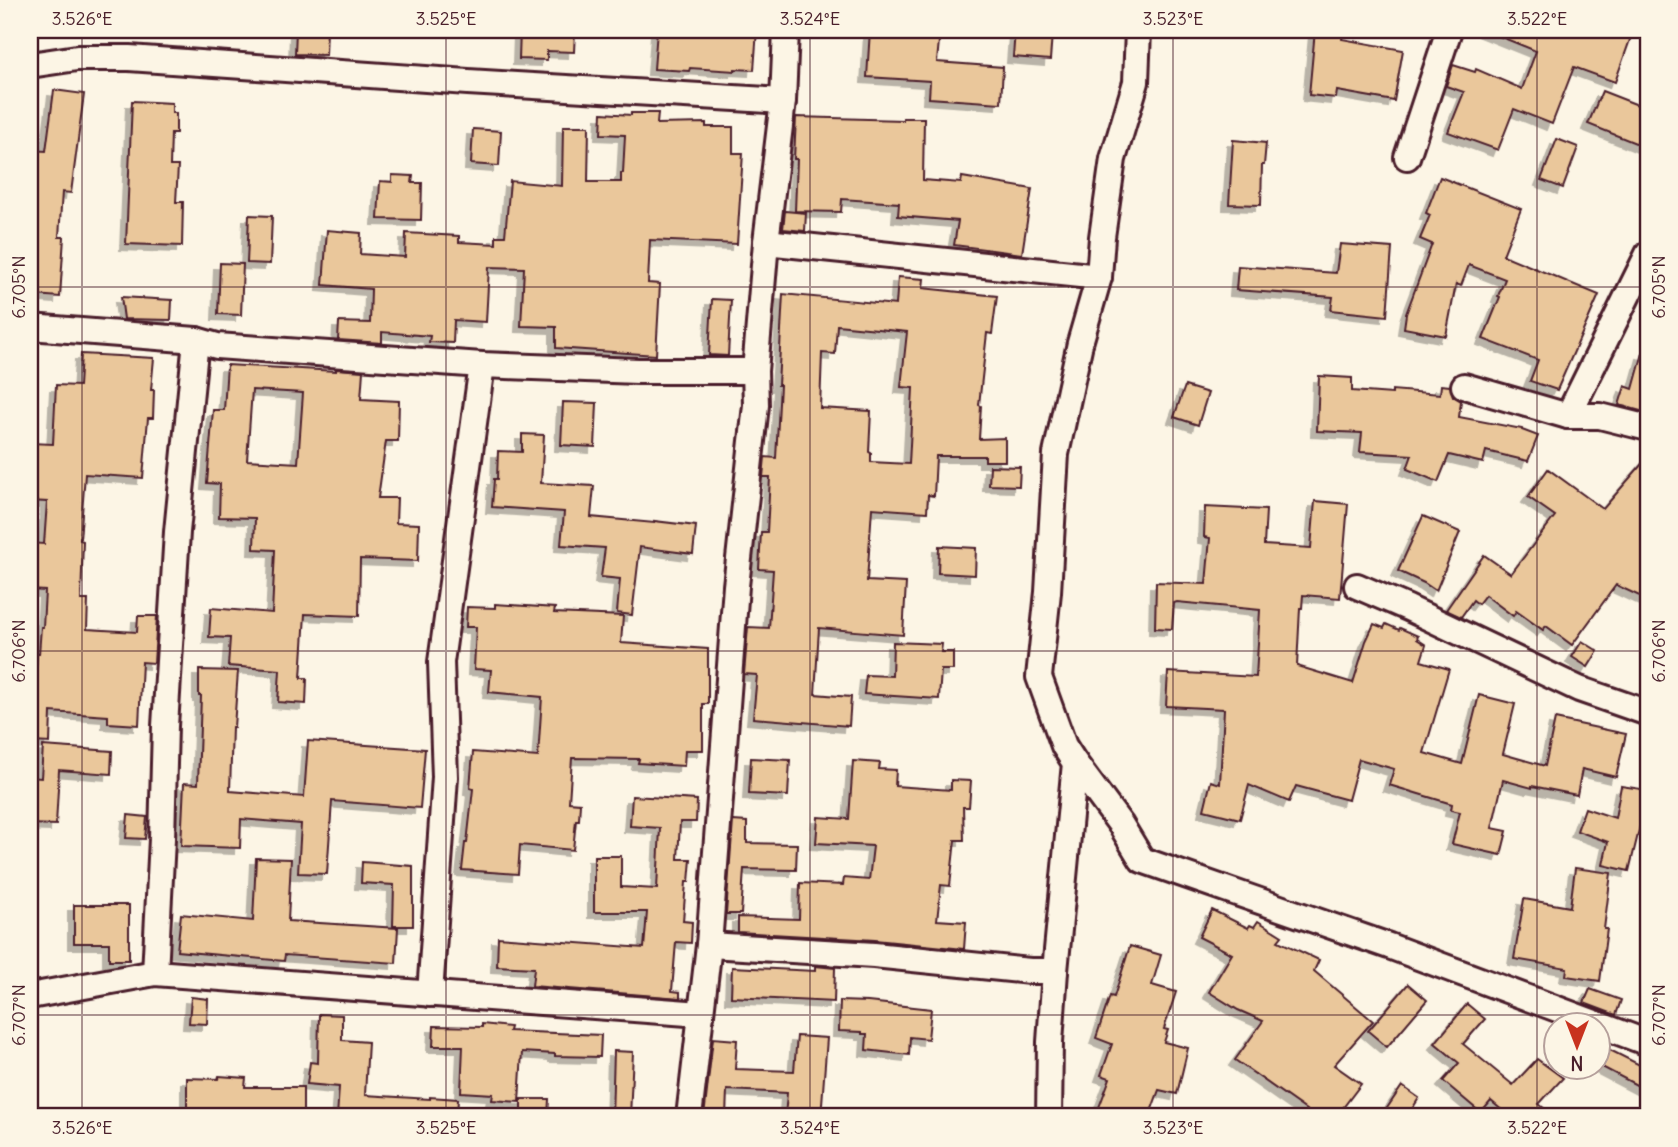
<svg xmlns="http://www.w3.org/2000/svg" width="1678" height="1147" font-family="Delius,sans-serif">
	<defs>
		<filter id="shadow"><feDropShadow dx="-6" dy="6" stdDeviation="0" flood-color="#0004"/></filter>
	</defs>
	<rect width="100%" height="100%" fill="#fcf5e5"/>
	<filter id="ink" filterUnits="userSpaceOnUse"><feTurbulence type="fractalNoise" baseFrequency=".0143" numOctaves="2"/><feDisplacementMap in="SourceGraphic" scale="14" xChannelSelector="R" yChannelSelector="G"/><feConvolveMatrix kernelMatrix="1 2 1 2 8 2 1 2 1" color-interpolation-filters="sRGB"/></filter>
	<g filter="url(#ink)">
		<g fill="#eac79b" stroke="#4a1f2b" stroke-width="2" fill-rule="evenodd" filter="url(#shadow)">
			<path d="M296,30H327L326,55L295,54Z"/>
			<path d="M520,30H575L574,52L547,51V60L519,59Z"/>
			<path d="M657,30H757L754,70L735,69V71L690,68L689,71L654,69Z"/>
			<path d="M870,30H940L937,62L1003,67L1001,103L929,98L930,81L867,77Z"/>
			<path d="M1015,30L1052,33L1050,60L1013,57Z"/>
			<path d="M1315,30H1343L1342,39L1403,50L1394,101L1337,91L1336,98L1309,95Z"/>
			<path d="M1484,30H1621L1632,34L1615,82L1574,67L1552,124L1514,109L1498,150L1448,132L1464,92L1446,86L1453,65L1475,72L1476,69L1522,89L1536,51Z"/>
			<path d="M54,90L84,94L71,193L62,192L59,237H64L60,297L35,295V288H31L32,258H30V150L46,151Z"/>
			<path d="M1602,91L1648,109V148L1588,124Z"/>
			<path d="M132,101L172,103V113H176V133H171L170,166H178L176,202H183L182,246L126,244Z"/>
			<path d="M602,113L631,115V113H658L657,124L706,123V127H733V153H743L737,244L650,240L648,283L660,284L656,355L556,348V327L521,326L524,268L489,267L486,322L454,320L453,343L429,342L430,336L382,332V343L338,340L339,322L370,323L371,289L323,285L327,230L361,233L360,254L405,257L406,233L459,236V242L496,244V236H505L510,181L562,186L563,126H589L588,182H621V173H623L625,135L601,134Z"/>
			<path d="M796,117L903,120V118H924L923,180L961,183L962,177L1032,189L1022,254L954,245L958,221L898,216L899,203L842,199L841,212L795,211L797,159H794Z"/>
			<path d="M473,129L501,131L499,166L471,164Z"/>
			<path d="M1557,139L1578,147L1563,188L1541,180Z"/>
			<path d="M1233,140L1266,143L1264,165H1262L1261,205L1229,204Z"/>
			<path d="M392,175L413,176L412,183H422L421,220L378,219L380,181L392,182Z"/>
			<path d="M1440,177L1521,209L1503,255L1599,295L1557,390L1530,381L1538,360L1483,339L1500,297L1498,296L1505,279L1469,265L1461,286L1456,284L1446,336L1404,328L1406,314L1432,244L1420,239L1430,215L1426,213Z"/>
			<path d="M785,211L806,213L805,231L783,229Z"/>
			<path d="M249,215L272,216L270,264L247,263Z"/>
			<path d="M1340,244L1392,248L1387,316L1331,310L1333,297L1236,290L1238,266L1336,273Z"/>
			<path d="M220,263L243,264L241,315L218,314Z"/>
			<path d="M898,277L924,279L923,288L997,296L992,334L987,333L979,405L981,406L979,439L1005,438V461H985V456H936L934,496L928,495L927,512L872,508L867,581L906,583L903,635L819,628L815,694L851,697L849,726L753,718L757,675L744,674L748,627L769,628L773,570L759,569L761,532H767L770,477H763L765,457L776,458L780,385H778L783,294L896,305ZM837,325L907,332L901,387L913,388L909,464L871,462V453L869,452L871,411L820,408L822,353L835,354Z"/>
			<path d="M121,297L172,300L171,320L124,319Z"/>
			<path d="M712,299L731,300L728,356L709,355Z"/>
			<path d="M1643,353L1648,354V413L1619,405L1625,386L1633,389Z"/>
			<path d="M81,354L154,358L151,390H154L153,418H148L143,478L85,474L80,540L83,541L81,600H88L87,629L137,632L138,616H157L154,663L142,662L139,725L108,723V716L51,712L50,743L33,742L34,709H33L37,654H39L41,627H43L45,591L30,590V543L44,544L47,502L30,501V443L53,444L56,385L79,386Z"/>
			<path d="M227,365L336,371V369L363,371L361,399L399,401L398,441H386L378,498H397L396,523L419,524L418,561L360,559L359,616L305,614L301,678H307L306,704L278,702L280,670L228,666L230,638L209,637L211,608L272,613L275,550L254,549L255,518L219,517L220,484L207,483L213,410H224ZM252,390L303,393L298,463L247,460Z"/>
			<path d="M1319,376L1352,378V391L1392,394V390L1440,394L1441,385L1450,386L1453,396L1461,401L1459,417L1522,429V430L1538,436L1528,461L1486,451L1483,463L1449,455L1438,482L1407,469L1412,455L1360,452L1362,433L1317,431Z"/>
			<path d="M1185,386L1208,393L1198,425L1174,417Z"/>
			<path d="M563,402L597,403L595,447L561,445Z"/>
			<path d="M522,434L544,435L541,483L594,486L591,517L654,523V521L696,526L693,554L640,547L632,615L617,613L620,579L601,577L605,548L561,545L564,512L492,507L494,479H497L498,451L522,452Z"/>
			<path d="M1648,457V600L1616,585L1572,645L1546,626L1543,630L1516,611L1513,616L1485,595L1478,604L1473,600L1461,617L1446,610L1484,555L1511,574L1555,516L1528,497L1548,469L1603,509Z"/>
			<path d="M990,466L1020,467L1019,486L989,485Z"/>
			<path d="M1315,501L1348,504L1340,598L1303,595L1302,608H1300L1297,666L1353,683L1366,641L1374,624L1384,628L1386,624L1399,630L1400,628L1418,636L1417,639L1426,645L1421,661L1449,669L1424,753L1462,764L1479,695L1515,704L1503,754L1545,766L1555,719L1626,734L1616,777L1582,769L1577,795L1532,786V788L1503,780L1492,828L1507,831L1501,855L1452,844L1460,812L1451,810L1452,804L1389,785L1394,769L1359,759L1348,800L1296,786L1289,802L1249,785L1240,819L1204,810L1211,781L1220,784L1224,709L1166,706L1168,672L1256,677L1260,610L1177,602L1174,603L1172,629L1155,628L1156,582L1206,584L1210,538L1204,537L1205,507L1266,510L1264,545L1311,548Z"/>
			<path d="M1423,516L1460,532L1436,591L1424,583L1398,571Z"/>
			<path d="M939,546L976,548L975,575L938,573Z"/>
			<path d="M495,604L555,608L554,613L623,616L621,643L708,649V704H703V750H685L684,766L638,763L639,759L572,758L569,802L580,803L579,820H576L573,850L520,845L518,874L462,870L465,843H467L473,789L470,788L473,752L538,757L542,697L489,692L491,670L474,669L476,627H466L467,607L495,608Z"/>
			<path d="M1582,641L1598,651L1588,667L1572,657Z"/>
			<path d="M893,642L942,644L941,652H953V670H941L939,699L864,694L866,675L892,676Z"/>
			<path d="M199,670L238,671L234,727H232L230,791L304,797L308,741L425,749L420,808L332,801L327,874L298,873L301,824L241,819L240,848L181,846L184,783L198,784L201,696H199Z"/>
			<path d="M43,746L112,751L111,774L59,770L56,825L30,824V777L41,778Z"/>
			<path d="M751,758L790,760L788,796L749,794Z"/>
			<path d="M853,761L880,763L879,769L896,770L895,786L951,790V780L971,781L969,807H963L964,840H955L950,886L941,885L937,920L966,922L964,949L875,940L738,932V917L799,919L800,883L843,885L844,878L869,880L873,846L816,843L818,817L849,819Z"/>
			<path d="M1621,786L1648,790L1644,823L1641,822L1629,871L1603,865L1608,842L1577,831L1585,808L1615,818Z"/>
			<path d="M632,796L697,800L696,822H680L678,859H691L689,882H686L683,921L692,922L691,943L676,942L672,991L680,992V998L532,986L534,968L497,966L498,937L644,948L647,912H594V856H621V887L657,889L660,828L630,826Z"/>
			<path d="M128,815L147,817L145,839L126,838Z"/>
			<path d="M733,821L747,822V843L797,844L796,870L744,869L741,914H726Z"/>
			<path d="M256,858L291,859L288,921L398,928L396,963L285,955L284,961L177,951L181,914L253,921Z"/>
			<path d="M362,862L413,866V926H393L394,885L361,883Z"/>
			<path d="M1575,868L1611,873L1604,929H1607L1600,981L1566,976L1567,968L1514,959L1524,899L1570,907Z"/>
			<path d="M74,905H129V960H109V943H74Z"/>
			<path d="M1212,910L1248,928L1250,925L1254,927L1258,921L1282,936L1278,941L1319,960L1314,971L1373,1021L1334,1065L1361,1084L1336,1117H1316L1235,1060L1263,1021L1238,1010L1209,992L1232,954L1199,937Z"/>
			<path d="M1130,946L1161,955L1152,985L1176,992L1164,1029L1168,1030L1164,1042L1188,1048L1177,1094L1159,1090L1149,1117H1121L1098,1110L1110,1078L1101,1075L1112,1044L1096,1038L1110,996L1114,997Z"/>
			<path d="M815,966L835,968L834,1002L731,997L732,967L815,971Z"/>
			<path d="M1408,984L1427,1000L1387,1047L1368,1031Z"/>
			<path d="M1590,989L1621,1000L1616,1015L1584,1003Z"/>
			<path d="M191,997L208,999L207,1024L189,1023Z"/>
			<path d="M840,1001L868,1002L931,1009L928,1039L910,1037L909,1055L866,1050L867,1034H862V1032L839,1031Z"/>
			<path d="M1467,1004L1485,1019L1463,1044L1513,1085L1537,1059L1563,1078L1539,1104L1554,1117H1510L1491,1101L1481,1113L1443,1081L1459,1063L1435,1043Z"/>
			<path d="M319,1014L342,1015V1040L368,1042L365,1095L430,1099V1097L458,1099L457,1117H337L339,1087L307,1084L310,1062L318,1063Z"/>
			<path d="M482,1024L510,1027L509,1031L601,1035L600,1057L555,1056V1054L522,1052L519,1102L492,1100L493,1094L461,1092L463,1046H433L434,1026L482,1027Z"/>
			<path d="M797,1036L827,1038L821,1117H785L787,1093L727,1090L726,1117H704L713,1038L737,1040L735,1069L794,1071Z"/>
			<path d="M1598,1044L1648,1069V1091L1598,1065Z"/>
			<path d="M614,1051L633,1052L630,1117H612Z"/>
			<path d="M219,1076L246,1078L245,1087H303V1117H217V1115H187V1078L218,1079Z"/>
			<path d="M1402,1086L1419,1098L1407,1117H1381Z"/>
			<path d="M521,1099H549L548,1117H521Z"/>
		</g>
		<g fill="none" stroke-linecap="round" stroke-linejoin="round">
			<defs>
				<g id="minor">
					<path d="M30,65L77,58H129L468,82L783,101"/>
					<path d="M1407,157L1449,30"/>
					<path d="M766,242L1099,277"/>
					<path d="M30,327L196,340L217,346L482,365L638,371H755"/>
					<path d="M1464,386L1568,416H1600L1648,428"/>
					<path d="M1568,416L1648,254"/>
					<path d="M1357,586L1408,608L1579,689L1648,713"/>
					<path d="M1075,763L1121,825L1142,860L1389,946L1648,1043"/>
					<path d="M709,945L874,955L1030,971H1055"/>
					<path d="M155,973L162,839L165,726L177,532L196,340"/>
					<path d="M430,994L445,777L441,662L482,365"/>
					<path d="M30,996L155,973L701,1014"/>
					<path d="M689,1117L709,945L736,586L756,405L755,371L766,242L783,101L786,30"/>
					<path d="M1049,1117L1050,1042L1055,971L1075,763L1064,746L1039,677L1048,592L1056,454L1080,343L1099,277L1102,237L1113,159L1136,82L1138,30"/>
				</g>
			</defs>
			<use href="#minor" stroke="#4a1f2b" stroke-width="30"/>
			<use href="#minor" stroke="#fcf5e5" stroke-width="24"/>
		</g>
	</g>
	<path fill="none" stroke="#4a1f2b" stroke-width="2" stroke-opacity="0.45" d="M82,30V1117M446,30V1117M810,30V1117M1173,30V1117M1537,30V1117M30,287H1648M30,651H1648M30,1015H1648"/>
	<rect width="1678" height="1147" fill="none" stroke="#fcf5e5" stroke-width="77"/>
	<g transform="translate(1577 1046) rotate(180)"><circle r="33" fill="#fcf5e5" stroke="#b59f9b" stroke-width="2"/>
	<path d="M0-5L12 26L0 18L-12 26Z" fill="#c8321e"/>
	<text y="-10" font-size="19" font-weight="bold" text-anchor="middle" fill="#4a1f2b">N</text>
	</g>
	<rect x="38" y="38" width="1602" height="1070" fill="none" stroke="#4a1f2b" stroke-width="2.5"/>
	<g font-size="18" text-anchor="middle" fill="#4a1f2b">
		<text x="82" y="25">3.526°E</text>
		<text x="446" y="25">3.525°E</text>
		<text x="810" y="25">3.524°E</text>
		<text x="1173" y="25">3.523°E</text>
		<text x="1537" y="25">3.522°E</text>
		<text transform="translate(1659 287) rotate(-90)" y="6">6.705°N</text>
		<text transform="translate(19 287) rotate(-90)" y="6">6.705°N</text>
		<text transform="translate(1659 651) rotate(-90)" y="6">6.706°N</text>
		<text transform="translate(19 651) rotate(-90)" y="6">6.706°N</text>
		<text transform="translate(1659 1015) rotate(-90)" y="6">6.707°N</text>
		<text transform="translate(19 1015) rotate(-90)" y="6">6.707°N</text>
		<text x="82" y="1134">3.526°E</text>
		<text x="446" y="1134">3.525°E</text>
		<text x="810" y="1134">3.524°E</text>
		<text x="1173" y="1134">3.523°E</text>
		<text x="1537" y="1134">3.522°E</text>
	</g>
</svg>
